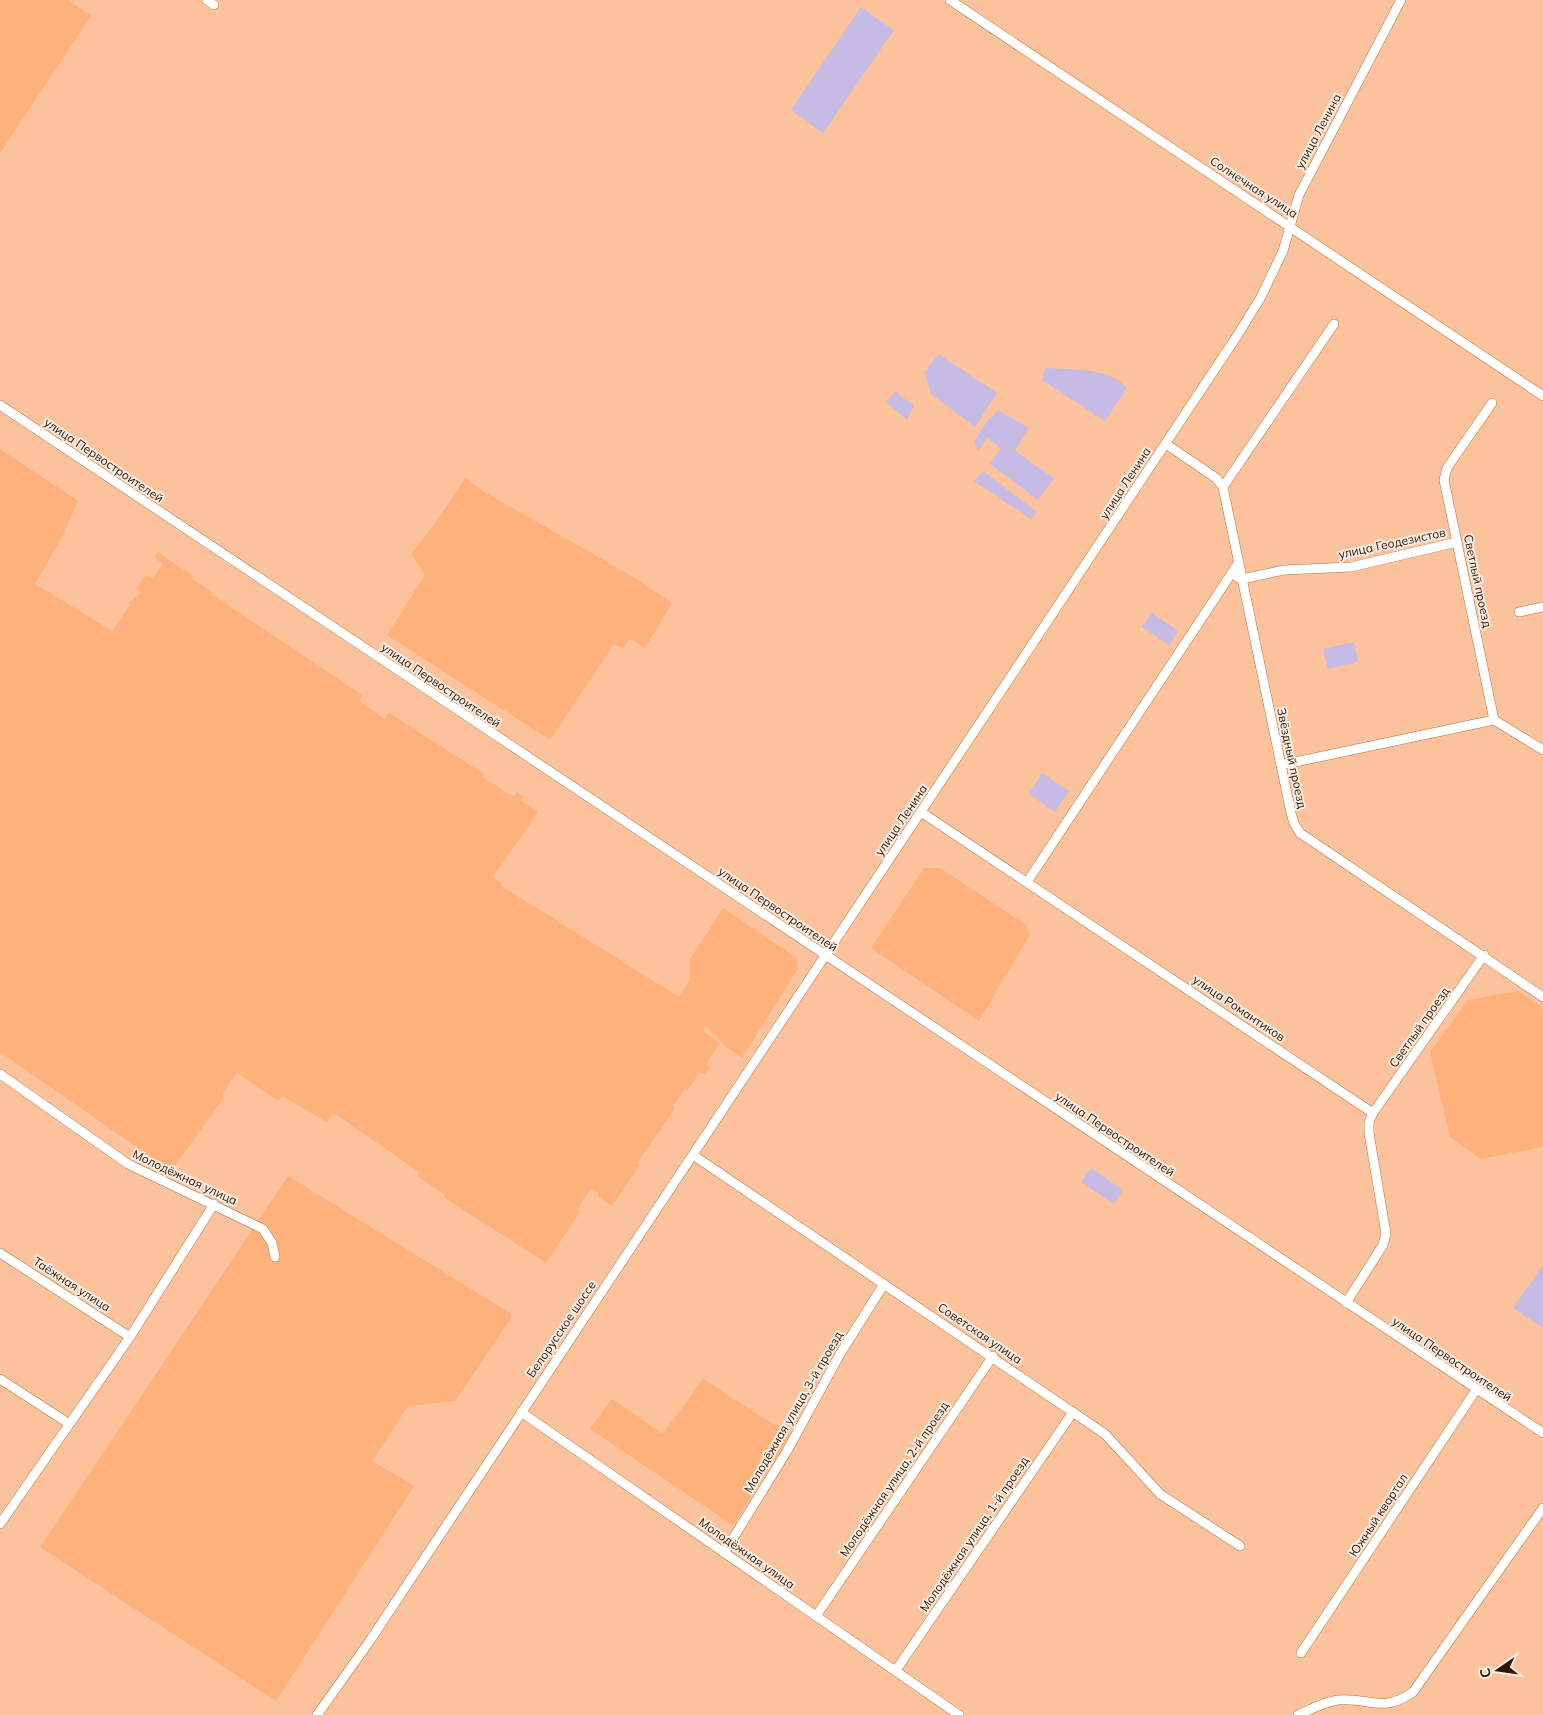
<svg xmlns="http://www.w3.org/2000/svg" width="1543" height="1715" font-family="Mulish,sans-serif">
	<rect width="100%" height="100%" fill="#fbc29b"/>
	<g fill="#feb17a">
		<path d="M0,0H68L91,16L0,153Z"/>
		<path d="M0,449L78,501L61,539L35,584L112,631L130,605L129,602L141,593L137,588L146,575L152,579L163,564L154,557L158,552L193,576L192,579L212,592L211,594L362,695L359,701L385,719L389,713L484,774L483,777L507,793L514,796L517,792L524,797L521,801L538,812L493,877L502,883L501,886L679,997L690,980V959L723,908L797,958L798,968L742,1058L725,1046L706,1025L702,1031L720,1043L706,1064L710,1067L705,1074L700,1072L687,1091L685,1089L673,1106L675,1108L637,1163L639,1166L612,1206L597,1196L599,1193L591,1188L577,1210L580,1212L546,1263L445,1198L444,1194L417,1176L419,1172L334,1113L327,1122L282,1096L278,1101L237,1073L222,1094L224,1097L171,1171L0,1052Z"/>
		<path d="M465,478L483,491L630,575L672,603L645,648L630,638L623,649L614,644L550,740L387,635L425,575L411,554L439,518Z"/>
		<path d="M924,868H940L1026,925L1030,934L979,1021L871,948Z"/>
		<path d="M1518,991L1543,1008V1147L1481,1159L1450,1137L1430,1052L1468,1000Z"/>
		<path d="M288,1176L513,1315L455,1401L408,1406L372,1461L414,1486L276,1701L40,1547Z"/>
		<path d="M703,1379L790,1435L733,1525L590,1429L612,1399L663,1434Z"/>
	</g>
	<g fill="#c5bbe4">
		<path d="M861,7L894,30L823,133L791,110Z"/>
		<path d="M938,354L997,393L975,427L931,394L925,372Z"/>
		<path d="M1045,368C1071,370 1109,367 1127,388L1105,421L1042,380Z"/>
		<path d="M895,392L914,405L907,420L886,402Z"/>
		<path d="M998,410L1029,428L1015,451L1054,478L1038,500L990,464L1001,448L987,438L978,451L974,441L989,419Z"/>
		<path d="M983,471L1037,512L1031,519L974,481Z"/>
		<path d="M1152,613L1178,631L1169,645L1142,627Z"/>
		<path d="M1354,642L1358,662L1328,669L1323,649Z"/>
		<path d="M1042,773L1069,791L1055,812L1029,794Z"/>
		<path d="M1091,1168L1123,1190L1114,1204L1081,1182Z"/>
		<path d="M1543,1265V1328L1513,1308Z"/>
	</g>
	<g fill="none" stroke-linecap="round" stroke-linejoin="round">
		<defs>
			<g id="minor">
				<path d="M207,0L214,5"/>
				<path d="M950,0L1543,396"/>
				<path d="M1492,403L1447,468L1444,480L1494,720L1543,750"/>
				<path d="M0,405L1543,1433"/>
				<path d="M1166,444L1216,478L1223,487L1291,813L1294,823L1300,833L1543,997"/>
				<path d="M1223,487L1334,324"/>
				<path d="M1237,577L1242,579L1284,570L1351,567L1457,542"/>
				<path d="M1519,612L1543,607"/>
				<path d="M1281,765L1494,720"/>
				<path d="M921,812L1373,1113L1369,1122V1133L1386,1234L1383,1245L1346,1303"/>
				<path d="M1027,882L1239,562"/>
				<path d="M0,1074L128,1164L263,1229L272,1243L275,1257"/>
				<path d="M1373,1113L1484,955"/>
				<path d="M693,1155L1105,1434L1160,1494L1240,1546"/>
				<path d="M0,1253L130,1337"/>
				<path d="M0,1379L68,1423"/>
				<path d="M521,1412L959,1715"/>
				<path d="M0,1524L130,1337L214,1204"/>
				<path d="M724,1553L787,1451L840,1354L884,1284"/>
				<path d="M816,1616L993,1356"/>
				<path d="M1301,1653L1476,1390"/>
				<path d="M896,1670L1073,1412"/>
				<path d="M317,1715L369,1642L1237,336L1261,297L1283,251L1299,195L1401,0"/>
				<path d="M1298,1715C1311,1709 1324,1702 1338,1700C1370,1697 1382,1714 1413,1692L1543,1508"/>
			</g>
		</defs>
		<use href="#minor" stroke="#b57443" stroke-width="10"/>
		<use href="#minor" stroke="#fff" stroke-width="9"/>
	</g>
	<g text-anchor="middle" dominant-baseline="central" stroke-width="4" stroke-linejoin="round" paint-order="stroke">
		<g font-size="12" fill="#301603" stroke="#fcede3">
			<text transform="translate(1318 131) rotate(-62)">улица Ленина</text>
			<text transform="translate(1254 187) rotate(33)">Солнечная улица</text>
			<text transform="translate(104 460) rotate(34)">улица Первостроителей</text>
			<text transform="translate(1125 483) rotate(-57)">улица Ленина</text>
			<text transform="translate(1392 543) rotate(-12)">улица Геодезистов</text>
			<text transform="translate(1478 581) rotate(78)">Светлый проезд</text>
			<text transform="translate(441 685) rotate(34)">улица Первостроителей</text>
			<text transform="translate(1292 758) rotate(78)">Звёздный проезд</text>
			<text transform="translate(901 820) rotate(-56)">улица Ленина</text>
			<text transform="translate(778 909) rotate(34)">улица Первостроителей</text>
			<text transform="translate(1239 1008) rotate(34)">улица Романтиков</text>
			<text transform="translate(1419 1027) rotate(-55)">Светлый проезд</text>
			<text transform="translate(1115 1134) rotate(34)">улица Первостроителей</text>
			<text transform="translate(185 1177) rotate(25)">Молодёжная улица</text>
			<text transform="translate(72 1284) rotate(33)">Таёжная улица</text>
			<text transform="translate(561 1329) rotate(-56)">Белорусское шоссе</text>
			<text transform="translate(980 1333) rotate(34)">Советская улица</text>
			<text transform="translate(1452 1359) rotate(34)">улица Первостроителей</text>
			<text transform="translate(793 1412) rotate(-60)">Молодёжная улица, 3-й проезд</text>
			<text transform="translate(894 1479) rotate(-56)">Молодёжная улица, 2-й проезд</text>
			<text transform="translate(1378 1515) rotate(-57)">Южный квартал</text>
			<text transform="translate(974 1534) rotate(-56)">Молодёжная улица, 1-й проезд</text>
			<text transform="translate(747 1553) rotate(35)">Молодёжная улица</text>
		</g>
	</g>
	<g transform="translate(1498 1670) rotate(257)" stroke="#fcede3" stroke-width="4" paint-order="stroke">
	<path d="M0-4L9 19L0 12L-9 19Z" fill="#301603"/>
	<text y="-8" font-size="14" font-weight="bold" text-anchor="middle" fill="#301603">С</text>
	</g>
</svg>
